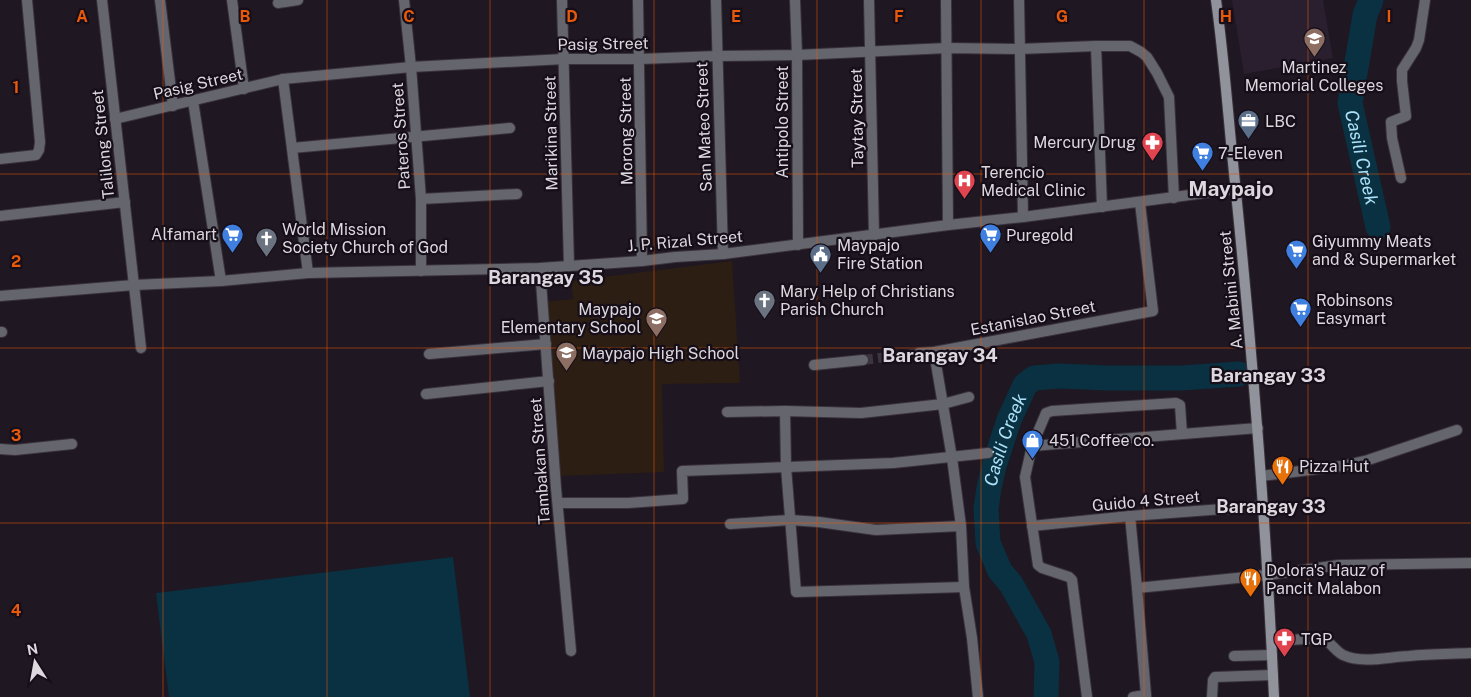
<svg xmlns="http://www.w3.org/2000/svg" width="1471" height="697" font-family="'Public Sans',sans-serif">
	<rect width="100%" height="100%" fill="#1f1721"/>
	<path fill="#2a1f2e" d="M1232,0H1323L1333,58L1244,74Z"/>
	<path fill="#2d1e14" d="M732,261L740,383L662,384L664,472L560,476L544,302L573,299L571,281Z"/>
	<path fill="#093141" d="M453,557L470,697H169L156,593Z"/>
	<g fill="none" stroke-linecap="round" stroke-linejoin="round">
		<g stroke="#093141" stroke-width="25">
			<path id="s1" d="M1371,0L1365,15L1350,103L1378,227"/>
			<path id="s2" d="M1046,697L1047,662L1039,634L1011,584L1000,571L988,543L986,509L989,488L994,466L1009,420L1025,385L1034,378L1059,376L1108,378H1181L1239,374"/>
		</g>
		<path stroke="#3c343e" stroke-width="10" stroke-dasharray="10 5" stroke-linecap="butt" d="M863,360L919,353"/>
		<defs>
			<g id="pedestrian">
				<path d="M934,352L952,458L961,526L964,587L972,638L978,697"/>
				<path d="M785,411L786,467L796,592L964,587"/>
				<path d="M727,412L785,411L861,413L943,404L969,397"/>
				<path d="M558,503H628L683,499L682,471L893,463L988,453"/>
				<path d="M730,524L790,520L819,522L876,530L961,526"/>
			</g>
			<g id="minor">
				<path d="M102,0L141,348"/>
				<path d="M160,0L173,106"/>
				<path d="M232,0L244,89"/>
				<path d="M404,0L411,67L421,199V271"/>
				<path d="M562,0L569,266"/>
				<path d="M638,0L642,261"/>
				<path d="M716,0L723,254"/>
				<path d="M795,0L797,55L798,245"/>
				<path d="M869,0L874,235"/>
				<path d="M946,0L948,225"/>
				<path d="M1019,0L1023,217"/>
				<path d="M278,3L298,0"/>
				<path d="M1096,46L1102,207"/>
				<path d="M283,79L308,273"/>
				<path d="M193,101L221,281"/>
				<path d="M115,119L283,79L411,67L564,59H640L717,56L797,55L947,48L1019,49L1096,46H1130L1141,52L1147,57L1157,73L1169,97L1174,198"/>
				<path d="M292,148L510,128"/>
				<path d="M0,159L36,155L39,150L40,142L27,0"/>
				<path d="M1401,178L1392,138L1391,122L1406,116L1402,81V70L1416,48L1419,40L1425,0"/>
				<path d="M421,199L517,194"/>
				<path d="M0,216L125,202"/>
				<path d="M540,268L556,488L571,651"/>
				<path d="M0,332H2"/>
				<path d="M919,353L934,352L1153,311L1140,203"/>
				<path d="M429,354L546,344"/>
				<path d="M814,365L863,360"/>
				<path d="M426,394L549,381"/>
				<path d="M1032,446L1258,428"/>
				<path d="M0,449L15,450L72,444"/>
				<path d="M1261,476L1342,466L1368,460L1457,430"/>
				<path d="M1130,516L1137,588L1146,695"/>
				<path d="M1032,526L1130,516L1263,506"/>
				<path d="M1137,588L1267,575L1339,565L1471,563"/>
				<path d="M1272,641L1322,638C1331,642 1335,651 1343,655C1363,664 1387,657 1409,656C1429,654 1450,654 1471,653"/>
				<path d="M1234,656L1272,655"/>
				<path d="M1087,697L1072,580L1069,577L1042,568L1038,565L1025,477L1032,446L1046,413L1052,411L1067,410L1176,403L1180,405L1182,434"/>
				<path d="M1133,697L1146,695V697"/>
				<path d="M1212,697L1213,680L1215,677L1273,675"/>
			</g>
			<path id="tertiary" d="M0,296L134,285L221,281L308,273L540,268L642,261L675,257L723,254L948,225L1023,217L1235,189"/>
			<path id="secondary" d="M1216,0C1224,57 1228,115 1234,173C1252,347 1266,522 1274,697"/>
		</defs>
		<use href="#pedestrian" stroke="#3a323c" stroke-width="12"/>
		<use href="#minor" stroke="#3a323c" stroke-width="12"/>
		<use href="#tertiary" stroke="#3a323c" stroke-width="12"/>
		<use href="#secondary" stroke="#3a323c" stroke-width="12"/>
		<use href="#pedestrian" stroke="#65666d" stroke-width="10"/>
		<use href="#minor" stroke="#65666d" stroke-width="10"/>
		<use href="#tertiary" stroke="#65666d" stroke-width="10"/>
		<use href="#secondary" stroke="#90929c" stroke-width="10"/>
	</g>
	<path fill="none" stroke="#e8590c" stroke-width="1" stroke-opacity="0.55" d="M163,0V697M327,0V697M490,0V697M654,0V697M817,0V697M981,0V697M1144,0V697M1308,0V697M0,174H1471M0,348H1471M0,523H1471"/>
	<defs>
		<symbol id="university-pin" viewBox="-11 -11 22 30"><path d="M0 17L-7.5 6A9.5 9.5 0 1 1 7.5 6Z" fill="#8d6e63" stroke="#160e18"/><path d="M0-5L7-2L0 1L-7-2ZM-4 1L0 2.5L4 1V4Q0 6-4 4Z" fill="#fff"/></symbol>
		<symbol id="office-pin" viewBox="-11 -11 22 30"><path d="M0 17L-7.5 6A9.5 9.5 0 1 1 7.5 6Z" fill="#5c6f8a" stroke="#160e18"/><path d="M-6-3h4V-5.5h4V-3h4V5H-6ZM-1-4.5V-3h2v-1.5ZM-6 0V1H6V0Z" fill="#fff"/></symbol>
		<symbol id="pharmacy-pin" viewBox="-11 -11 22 30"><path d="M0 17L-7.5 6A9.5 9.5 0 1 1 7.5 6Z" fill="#e0444e" stroke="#160e18"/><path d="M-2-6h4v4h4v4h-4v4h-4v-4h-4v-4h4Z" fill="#fff"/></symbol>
		<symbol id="supermarket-pin" viewBox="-11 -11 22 30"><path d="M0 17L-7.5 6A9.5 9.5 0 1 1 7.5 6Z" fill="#3f7fe0" stroke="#160e18"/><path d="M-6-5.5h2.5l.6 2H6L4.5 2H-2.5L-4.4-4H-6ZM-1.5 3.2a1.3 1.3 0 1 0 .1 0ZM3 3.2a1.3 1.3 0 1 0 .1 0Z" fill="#fff"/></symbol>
		<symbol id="hospital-pin" viewBox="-11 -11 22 30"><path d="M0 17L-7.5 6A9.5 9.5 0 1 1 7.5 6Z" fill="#e0444e" stroke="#160e18"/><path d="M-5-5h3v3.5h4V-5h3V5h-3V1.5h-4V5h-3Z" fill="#fff"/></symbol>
		<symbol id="church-pin" viewBox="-11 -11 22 30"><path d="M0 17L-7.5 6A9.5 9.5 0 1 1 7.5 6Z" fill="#6b7280" stroke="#160e18"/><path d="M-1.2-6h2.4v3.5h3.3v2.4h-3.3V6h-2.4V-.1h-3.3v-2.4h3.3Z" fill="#fff"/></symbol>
		<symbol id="civic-pin" viewBox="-11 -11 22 30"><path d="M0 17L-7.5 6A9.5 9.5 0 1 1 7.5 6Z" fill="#5c6f8a" stroke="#160e18"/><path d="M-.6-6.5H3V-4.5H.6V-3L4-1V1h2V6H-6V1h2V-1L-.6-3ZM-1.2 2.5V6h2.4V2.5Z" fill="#fff"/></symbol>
		<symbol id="school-pin" viewBox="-11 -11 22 30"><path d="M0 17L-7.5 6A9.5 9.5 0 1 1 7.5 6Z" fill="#8d6e63" stroke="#160e18"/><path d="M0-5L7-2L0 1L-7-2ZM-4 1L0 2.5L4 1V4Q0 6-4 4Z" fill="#fff"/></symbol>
		<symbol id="shop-pin" viewBox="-11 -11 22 30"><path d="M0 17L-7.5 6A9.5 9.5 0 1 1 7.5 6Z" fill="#3f7fe0" stroke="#160e18"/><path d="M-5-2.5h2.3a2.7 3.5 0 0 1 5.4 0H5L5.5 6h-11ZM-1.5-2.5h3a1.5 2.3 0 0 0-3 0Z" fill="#fff"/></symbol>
		<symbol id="restaurant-pin" viewBox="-11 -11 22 30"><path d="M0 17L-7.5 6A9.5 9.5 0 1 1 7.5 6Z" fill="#e8710a" stroke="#160e18"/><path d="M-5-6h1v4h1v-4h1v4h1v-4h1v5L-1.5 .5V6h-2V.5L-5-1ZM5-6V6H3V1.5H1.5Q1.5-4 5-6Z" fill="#fff"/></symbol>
	</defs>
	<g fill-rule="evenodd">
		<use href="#university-pin" x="1302" y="26" width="25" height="34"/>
		<use href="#office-pin" x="1236" y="108" width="25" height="34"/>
		<use href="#pharmacy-pin" x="1140" y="130" width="25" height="34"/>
		<use href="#supermarket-pin" x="1190" y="140" width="25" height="34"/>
		<use href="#hospital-pin" x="952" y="168" width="25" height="34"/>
		<use href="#supermarket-pin" x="220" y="222" width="25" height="34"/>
		<use href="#supermarket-pin" x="978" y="222" width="25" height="34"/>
		<use href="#church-pin" x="254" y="226" width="25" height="34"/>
		<use href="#supermarket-pin" x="1284" y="238" width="25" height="34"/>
		<use href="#civic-pin" x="808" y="242" width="25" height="34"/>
		<use href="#church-pin" x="752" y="288" width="25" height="34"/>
		<use href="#supermarket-pin" x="1288" y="296" width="25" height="34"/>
		<use href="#school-pin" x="644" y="306" width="25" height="34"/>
		<use href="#school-pin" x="554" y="340" width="25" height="34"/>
		<use href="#shop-pin" x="1020" y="428" width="25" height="34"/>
		<use href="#restaurant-pin" x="1270" y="454" width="25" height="34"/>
		<use href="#restaurant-pin" x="1238" y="566" width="25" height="34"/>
		<use href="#pharmacy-pin" x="1272" y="626" width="25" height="34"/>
	</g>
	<g text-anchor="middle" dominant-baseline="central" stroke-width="4.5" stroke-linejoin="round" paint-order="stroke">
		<g font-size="16" fill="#ddd8df" stroke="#160e18">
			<text transform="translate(603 44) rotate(-1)">Pasig Street</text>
			<text transform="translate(198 84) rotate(-13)">Pasig Street</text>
			<text transform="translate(857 118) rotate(-91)">Taytay Street</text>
			<text transform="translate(782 122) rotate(-90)">Antipolo Street</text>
			<text transform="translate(704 127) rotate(-92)">San Mateo Street</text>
			<text transform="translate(626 131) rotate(-91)">Morong Street</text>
			<text transform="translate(551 133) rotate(-91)">Marikina Street</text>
			<text transform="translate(401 136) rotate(-94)">Pateros Street</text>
			<text transform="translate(103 144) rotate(-96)">Talilong Street</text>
			<text transform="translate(685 241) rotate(-5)">J. P. Rizal Street</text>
			<text transform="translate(1231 290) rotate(-96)">A. Mabini Street</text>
			<text transform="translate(1033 318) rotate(-11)">Estanislao Street</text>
			<text transform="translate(540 461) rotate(-94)">Tambakan Street</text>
			<text transform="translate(1146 501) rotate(-5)">Guido 4 Street</text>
		</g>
		<g font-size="16" fill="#ddd8df" stroke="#160e18" text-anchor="start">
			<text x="1314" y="67" text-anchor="middle">Martinez<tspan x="1314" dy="18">Memorial Colleges</tspan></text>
			<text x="1265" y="121">LBC</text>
			<text x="1136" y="142" text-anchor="end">Mercury Drug</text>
			<text x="1218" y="153">7-Eleven</text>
			<text x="981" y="172">Terencio<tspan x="981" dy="18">Medical Clinic</tspan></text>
			<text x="282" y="229">World Mission<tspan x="282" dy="18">Society Church of God</tspan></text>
			<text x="217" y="234" text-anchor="end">Alfamart</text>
			<text x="1006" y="235">Puregold</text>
			<text x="1312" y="241">Giyummy Meats<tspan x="1312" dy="18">and &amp; Supermarket</tspan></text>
			<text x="837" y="245">Maypajo<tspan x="837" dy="18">Fire Station</tspan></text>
			<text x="780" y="291">Mary Help of Christians<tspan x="780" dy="18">Parish Church</tspan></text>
			<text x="1316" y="300">Robinsons<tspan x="1316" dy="18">Easymart</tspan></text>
			<text x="641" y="309" text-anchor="end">Maypajo<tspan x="641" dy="18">Elementary School</tspan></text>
			<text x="582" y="353">Maypajo High School</text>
			<text x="1049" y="440">451 Coffee co.</text>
			<text x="1299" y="466">Pizza Hut</text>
			<text x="1266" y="570">Dolora's Hauz of<tspan x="1266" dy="18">Pancit Malabon</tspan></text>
			<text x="1301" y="639">TGP</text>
		</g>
		<g font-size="18" font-style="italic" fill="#ade1f9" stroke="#160e18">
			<text stroke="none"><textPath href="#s1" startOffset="161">Casili Creek</textPath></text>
			<text stroke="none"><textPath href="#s2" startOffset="275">Casili Creek</textPath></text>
		</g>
		<g font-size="18" font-weight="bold" fill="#ddd8df" stroke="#160e18">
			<text x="1271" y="506">Barangay 33</text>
		</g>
		<g font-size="19" font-weight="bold" fill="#ddd8df" stroke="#160e18">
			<text x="546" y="277">Barangay 35</text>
			<text x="940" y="355">Barangay 34</text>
			<text x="1268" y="375">Barangay 33</text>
		</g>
		<g font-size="21" font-weight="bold" fill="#ddd8df" stroke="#160e18">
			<text x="1231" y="188">Maypajo</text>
		</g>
	</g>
	<g font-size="16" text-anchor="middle" font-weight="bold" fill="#e8590c" stroke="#160e18" stroke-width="4.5" stroke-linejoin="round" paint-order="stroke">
		<text x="82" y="22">A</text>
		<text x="245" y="22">B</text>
		<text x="409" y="22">C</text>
		<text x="572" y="22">D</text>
		<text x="736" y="22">E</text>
		<text x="899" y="22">F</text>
		<text x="1062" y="22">G</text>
		<text x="1226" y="22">H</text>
		<text x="1389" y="22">I</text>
		<text x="16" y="93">1</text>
		<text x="16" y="267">2</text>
		<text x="16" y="441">3</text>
		<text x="16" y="616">4</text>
	</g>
	<g transform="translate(35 662) rotate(349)" stroke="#160e18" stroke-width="4" paint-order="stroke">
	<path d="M0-4L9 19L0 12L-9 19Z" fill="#ddd8df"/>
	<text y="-8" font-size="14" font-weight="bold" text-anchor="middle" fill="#ddd8df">N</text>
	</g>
</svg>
